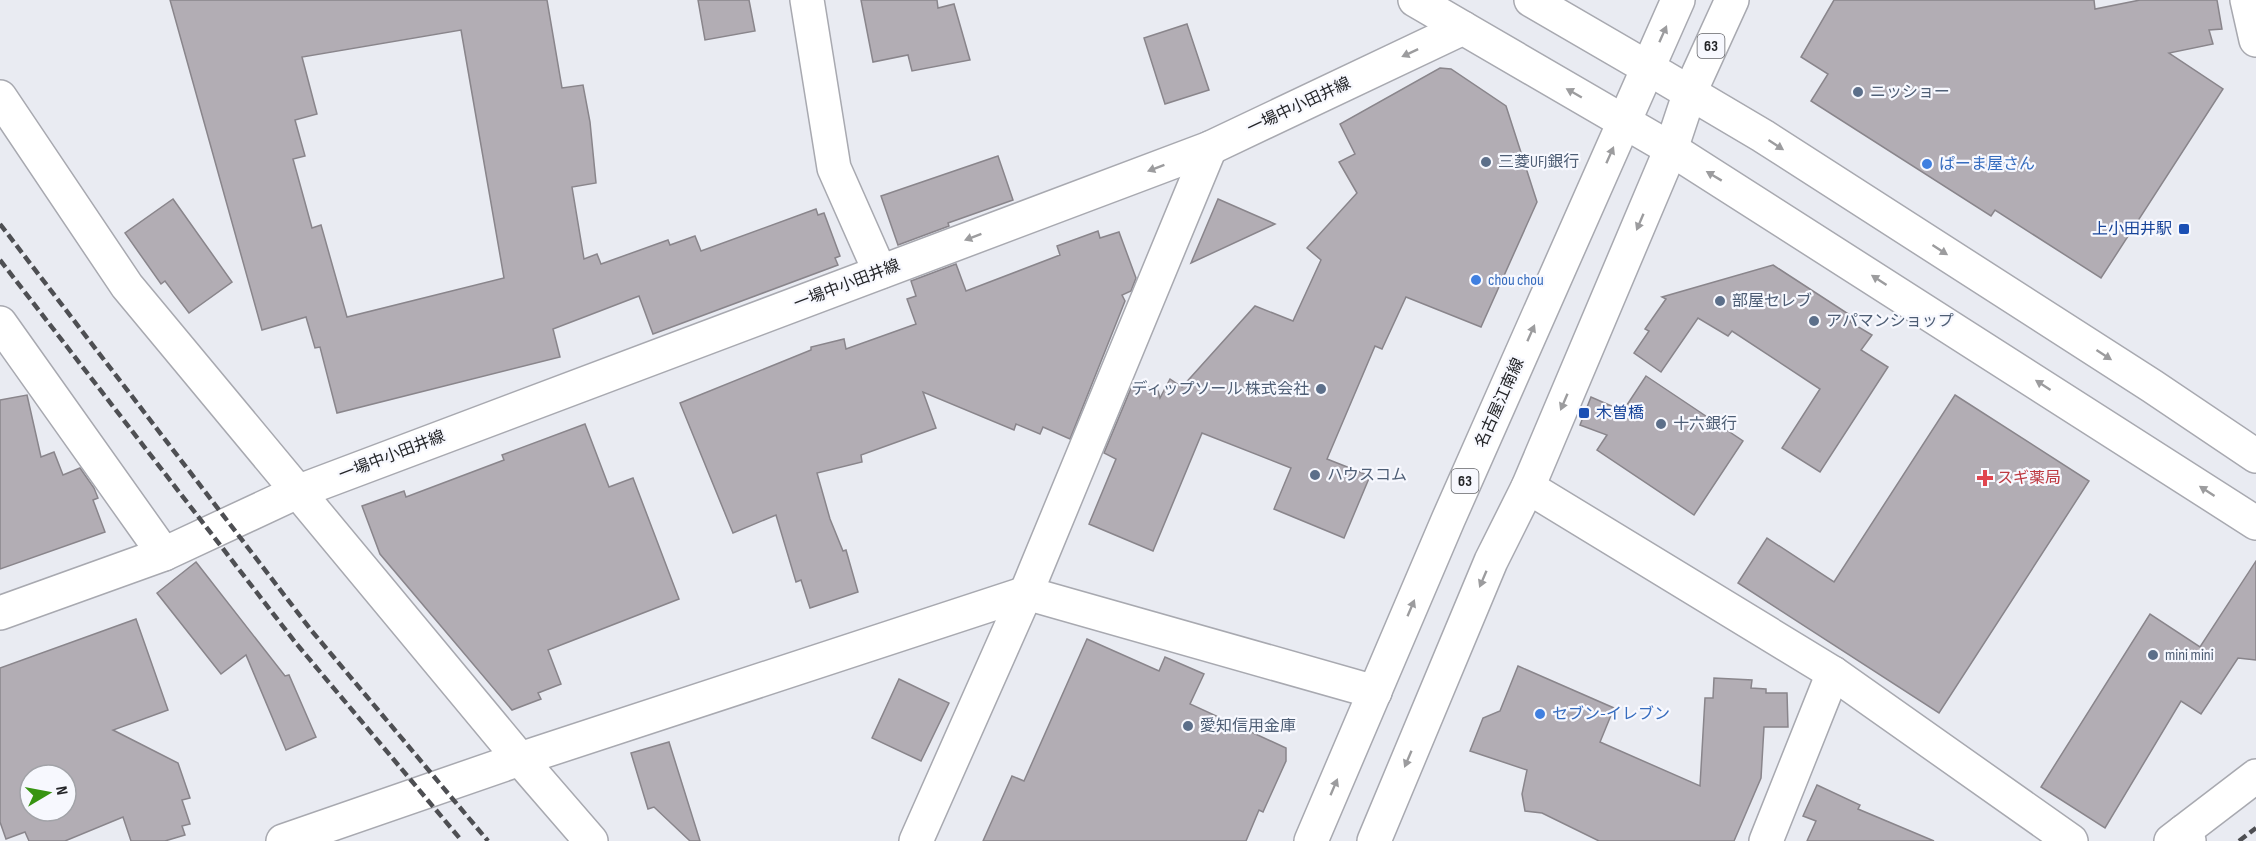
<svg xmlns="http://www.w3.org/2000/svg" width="2256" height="841" font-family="'Sofia Sans Condensed','Noto Sans JP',sans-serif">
	<rect width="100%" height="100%" fill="#e9ebf2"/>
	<g fill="#b2adb4" stroke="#89858b" stroke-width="1.5" fill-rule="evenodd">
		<path d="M170,0H547L562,88L583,85L590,122L596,183L572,187L584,259L597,254L601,264L668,240L670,245L695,236L701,251L816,209L818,215L824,213L840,256L835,258L838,265L653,334L639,296L553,329L560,357L337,413L320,347L315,348L306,317L262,330ZM461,30L504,278L347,317L321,225L312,228L293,159L305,156L295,120L317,114L302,57Z"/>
		<path d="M698,0H749L755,31L705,40Z"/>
		<path d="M861,0H937L938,8L954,4L970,60L912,71L908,55L873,62Z"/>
		<path d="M1834,0H2094L2095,9L2140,0H2217L2222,29L2209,30L2213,44L2169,53L2223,89L2101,278L1995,210L1991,216L1811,101L1828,74L1801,57Z"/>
		<path d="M1187,24L1209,90L1165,104L1144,38Z"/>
		<path d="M1440,68L1451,69L1506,106L1537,202L1481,327L1406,297L1382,349L1375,346L1327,459L1370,476L1344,538L1274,509L1291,468L1202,433L1153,551L1089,524L1116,459L1104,453L1134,381L1158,391L1160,398L1170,379L1182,387L1255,306L1293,321L1321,260L1307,248L1357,193L1339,162L1355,154L1340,124Z"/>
		<path d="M998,156L1013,200L948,223L949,226L898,245L881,196Z"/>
		<path d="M173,199L232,282L189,313L165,281L161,284L125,233Z"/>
		<path d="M1218,199L1275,224L1191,263Z"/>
		<path d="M1098,231L1100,238L1119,232L1136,278L1131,291L1122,295L1125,301L1070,439L1043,427L1040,434L1016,424L1014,430L923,392L936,428L861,455L862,462L817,473L830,519L843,551L846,550L858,592L810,608L801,580L796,582L776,515L733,533L680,403L811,350V347L844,339L846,349L916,324L907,299L916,296L911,281L956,264L966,291L1060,255L1057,246Z"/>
		<path d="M1773,265L1853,317L1850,322L1872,335L1861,350L1888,367L1820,472L1782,448L1820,389L1732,331L1728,336L1698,318L1661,372L1634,353L1649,331L1645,329L1666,299L1662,297Z"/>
		<path d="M1646,376L1743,441L1694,515L1597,450L1607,435L1580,425L1591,397L1623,411Z"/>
		<path d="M27,395L41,457L54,452L63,475L80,468L94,488L98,498L93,500L105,532L0,569V400Z"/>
		<path d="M1955,395L2089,481L1939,713L1738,583L1767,538L1834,582Z"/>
		<path d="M585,424L609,487L633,478L679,599L548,650L561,684L538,693L541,699L512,710L380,554L362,506L404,491L406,497L504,460L502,455Z"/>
		<path d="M2256,561V660L2238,658L2201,714L2181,701L2105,828L2041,787L2150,614L2200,647Z"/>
		<path d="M196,562L285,676L289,675L316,737L286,750L246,655L221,674L157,593Z"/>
		<path d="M136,619L168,710L113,730L178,763L190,798L182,800L190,824L182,826L185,835L165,841H131L123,817L65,841H29L25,832L6,839L0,822V668ZM30,775H66V811H30Z"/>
		<path d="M1087,639L1159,671L1165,657L1204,674L1190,704L1286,748V761L1263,812L1259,810L1246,841H983L1012,776L1024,781Z"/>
		<path d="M1518,666L1614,708L1600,742L1700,786L1705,698H1713L1714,678L1752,680L1751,688L1766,689V693H1787L1788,727H1764L1761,778L1734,841H1599L1542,813L1525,811L1522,794L1527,770L1470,751L1483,718L1500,711Z"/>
		<path d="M899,679L949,703L921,761L872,738Z"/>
		<path d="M669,742L700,841H690L654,807L648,809L631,753Z"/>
		<path d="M1817,785L1860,805L1858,809L1934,841H1807L1816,821L1803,816Z"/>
	</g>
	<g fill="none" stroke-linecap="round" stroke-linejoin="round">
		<defs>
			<g id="minor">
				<path d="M807,0L834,168L880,272"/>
				<path d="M2247,0L2256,40"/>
				<path d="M0,97L127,286L520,759L591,841"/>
				<path d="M0,323L164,554"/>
				<path d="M1528,487L1833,673L2071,841"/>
				<path d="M283,841L520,759L1026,593L1375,692"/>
				<path d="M916,841L1026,593L1210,148"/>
				<path d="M1766,841L1833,673"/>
				<path d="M2171,841L2256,776"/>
			</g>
			<g id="tertiary">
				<path d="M1415,0L1463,28"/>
				<path d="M1648,68L1763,136L2152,386L2256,456"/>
				<path d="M1671,149L2256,523"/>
				<path d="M2183,832L2189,841"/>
			</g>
			<g id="secondary">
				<path d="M1531,0L1648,68"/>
				<path d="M0,613L164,554L297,492L1210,148L1463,28L1671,149"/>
			</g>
			<g id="primary">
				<path d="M1311,841L1448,520L1678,0"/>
				<path d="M1374,841L1491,561L1528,487L1671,149L1690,92L1732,0"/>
			</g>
		</defs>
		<use href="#minor" stroke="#a8a9b0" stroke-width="36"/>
		<use href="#tertiary" stroke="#a8a9b0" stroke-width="36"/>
		<use href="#secondary" stroke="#a8a9b0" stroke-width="36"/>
		<use href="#primary" stroke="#a8a9b0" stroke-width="36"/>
		<use href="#minor" stroke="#fff" stroke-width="33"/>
		<use href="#tertiary" stroke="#fff" stroke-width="33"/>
		<use href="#secondary" stroke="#fff" stroke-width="33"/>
		<use href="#primary" stroke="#fff" stroke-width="33"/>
		<g stroke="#4e4f53" stroke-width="4.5" stroke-dasharray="9 4.5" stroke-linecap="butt">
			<path d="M0,224L311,630L488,841"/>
			<path d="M0,260L295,642L462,841"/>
			<path d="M2239,841L2256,828"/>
		</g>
	</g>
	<defs><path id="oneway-solid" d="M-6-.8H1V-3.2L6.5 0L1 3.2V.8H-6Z" transform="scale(1.5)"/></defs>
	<g fill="#9c9c9e">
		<use href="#oneway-solid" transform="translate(1663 34) rotate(-66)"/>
		<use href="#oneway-solid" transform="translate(1410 53) rotate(155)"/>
		<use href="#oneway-solid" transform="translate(1574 93) rotate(-150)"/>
		<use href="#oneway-solid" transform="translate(1776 145) rotate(33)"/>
		<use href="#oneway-solid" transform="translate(1610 155) rotate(-66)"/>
		<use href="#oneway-solid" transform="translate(1156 168) rotate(159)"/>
		<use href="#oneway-solid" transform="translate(1714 176) rotate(-149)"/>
		<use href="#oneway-solid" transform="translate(1640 222) rotate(113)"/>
		<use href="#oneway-solid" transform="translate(973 237) rotate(159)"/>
		<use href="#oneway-solid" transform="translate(1940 250) rotate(33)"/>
		<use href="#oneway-solid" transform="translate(1879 280) rotate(-147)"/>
		<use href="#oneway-solid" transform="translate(1531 333) rotate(-66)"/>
		<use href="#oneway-solid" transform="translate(2104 355) rotate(33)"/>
		<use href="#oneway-solid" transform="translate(2043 385) rotate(-147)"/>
		<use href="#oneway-solid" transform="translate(1564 402) rotate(113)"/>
		<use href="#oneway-solid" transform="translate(2207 491) rotate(-147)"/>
		<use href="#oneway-solid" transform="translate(1483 579) rotate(113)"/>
		<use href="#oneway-solid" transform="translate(1411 608) rotate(-67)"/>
		<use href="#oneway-solid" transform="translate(1408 759) rotate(113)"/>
		<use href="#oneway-solid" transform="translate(1334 787) rotate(-67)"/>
	</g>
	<g fill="#5c6f8a" stroke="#f7f8fe" stroke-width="2">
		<circle cx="1858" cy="92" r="6"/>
		<circle cx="1486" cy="162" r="6"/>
		<circle cx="1720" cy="301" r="6"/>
		<circle cx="1814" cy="321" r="6"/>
		<circle cx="1321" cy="389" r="6"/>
		<circle cx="1661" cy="424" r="6"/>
		<circle cx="1315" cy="475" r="6"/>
		<circle cx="2153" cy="655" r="6"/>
		<circle cx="1188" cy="726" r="6"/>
	</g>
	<g fill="#3f7fe0" stroke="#f7f8fe" stroke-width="2">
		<circle cx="1927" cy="164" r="6"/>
		<circle cx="1476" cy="280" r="6"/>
		<circle cx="1540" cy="714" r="6"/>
	</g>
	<g fill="#1a4fb4" stroke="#f7f8fe" stroke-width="2">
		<rect x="2178" y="223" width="12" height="12" rx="3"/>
		<rect x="1578" y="407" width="12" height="12" rx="3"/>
	</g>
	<path fill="#e0444e" stroke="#f7f8fe" stroke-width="2" d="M1982 469h6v6h6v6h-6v6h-6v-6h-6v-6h6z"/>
	<g text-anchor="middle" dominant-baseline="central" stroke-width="4.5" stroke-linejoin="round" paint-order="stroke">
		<g fill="#f7f8fe" stroke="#636468" stroke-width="1.5">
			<rect x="1697.5" y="34" width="27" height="24" rx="4.5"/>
			<rect x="1451.5" y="469" width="27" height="24" rx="4.5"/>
		</g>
		<g font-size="15" font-weight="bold" fill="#232427">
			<text x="1711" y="46">63</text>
			<text x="1465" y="481">63</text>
		</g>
		<g font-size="16" fill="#4e5e75" stroke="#f7f8fe" text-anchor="start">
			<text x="1870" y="92">ニッショー</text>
			<text x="1498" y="162">三菱UFJ銀行</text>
			<text x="1732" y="301">部屋セレブ</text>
			<text x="1826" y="321">アパマンショップ</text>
			<text x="1309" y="389" text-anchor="end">ディップソール 株式会社</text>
			<text x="1673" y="424">十六銀行</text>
			<text x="1327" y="475">ハウスコム</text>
			<text x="2165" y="655">mini mini</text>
			<text x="1200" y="726">愛知信用金庫</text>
		</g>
		<g font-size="16" fill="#232427" stroke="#f7f8fe">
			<text transform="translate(1299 106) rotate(-25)">一場中小田井線</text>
			<text transform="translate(847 285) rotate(-21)">一場中小田井線</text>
			<text transform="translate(1500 403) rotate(-66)">名古屋江南線</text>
			<text transform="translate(392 456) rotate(-21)">一場中小田井線</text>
		</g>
		<g font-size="16" fill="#366cbe" stroke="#f7f8fe" text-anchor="start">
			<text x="1939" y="164">ぱーま屋さん</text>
			<text x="1488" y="280">chou chou</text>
			<text x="1552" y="714">セブン-イレブン</text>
		</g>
		<g font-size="16" fill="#164399" stroke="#f7f8fe" text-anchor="end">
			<text x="2172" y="229">上小田井駅</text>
			<text x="1596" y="413" text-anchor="start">木曽橋</text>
		</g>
		<g font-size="16" fill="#be3a42" stroke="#f7f8fe" text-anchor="start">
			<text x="1997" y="478">スギ薬局</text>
		</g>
	</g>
	<g transform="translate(48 793) rotate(80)"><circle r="28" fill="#f7f8fe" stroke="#a2a3a8" stroke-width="1.5"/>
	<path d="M0-4.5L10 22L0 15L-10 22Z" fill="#379411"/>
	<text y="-9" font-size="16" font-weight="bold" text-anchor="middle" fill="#232427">N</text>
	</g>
</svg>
